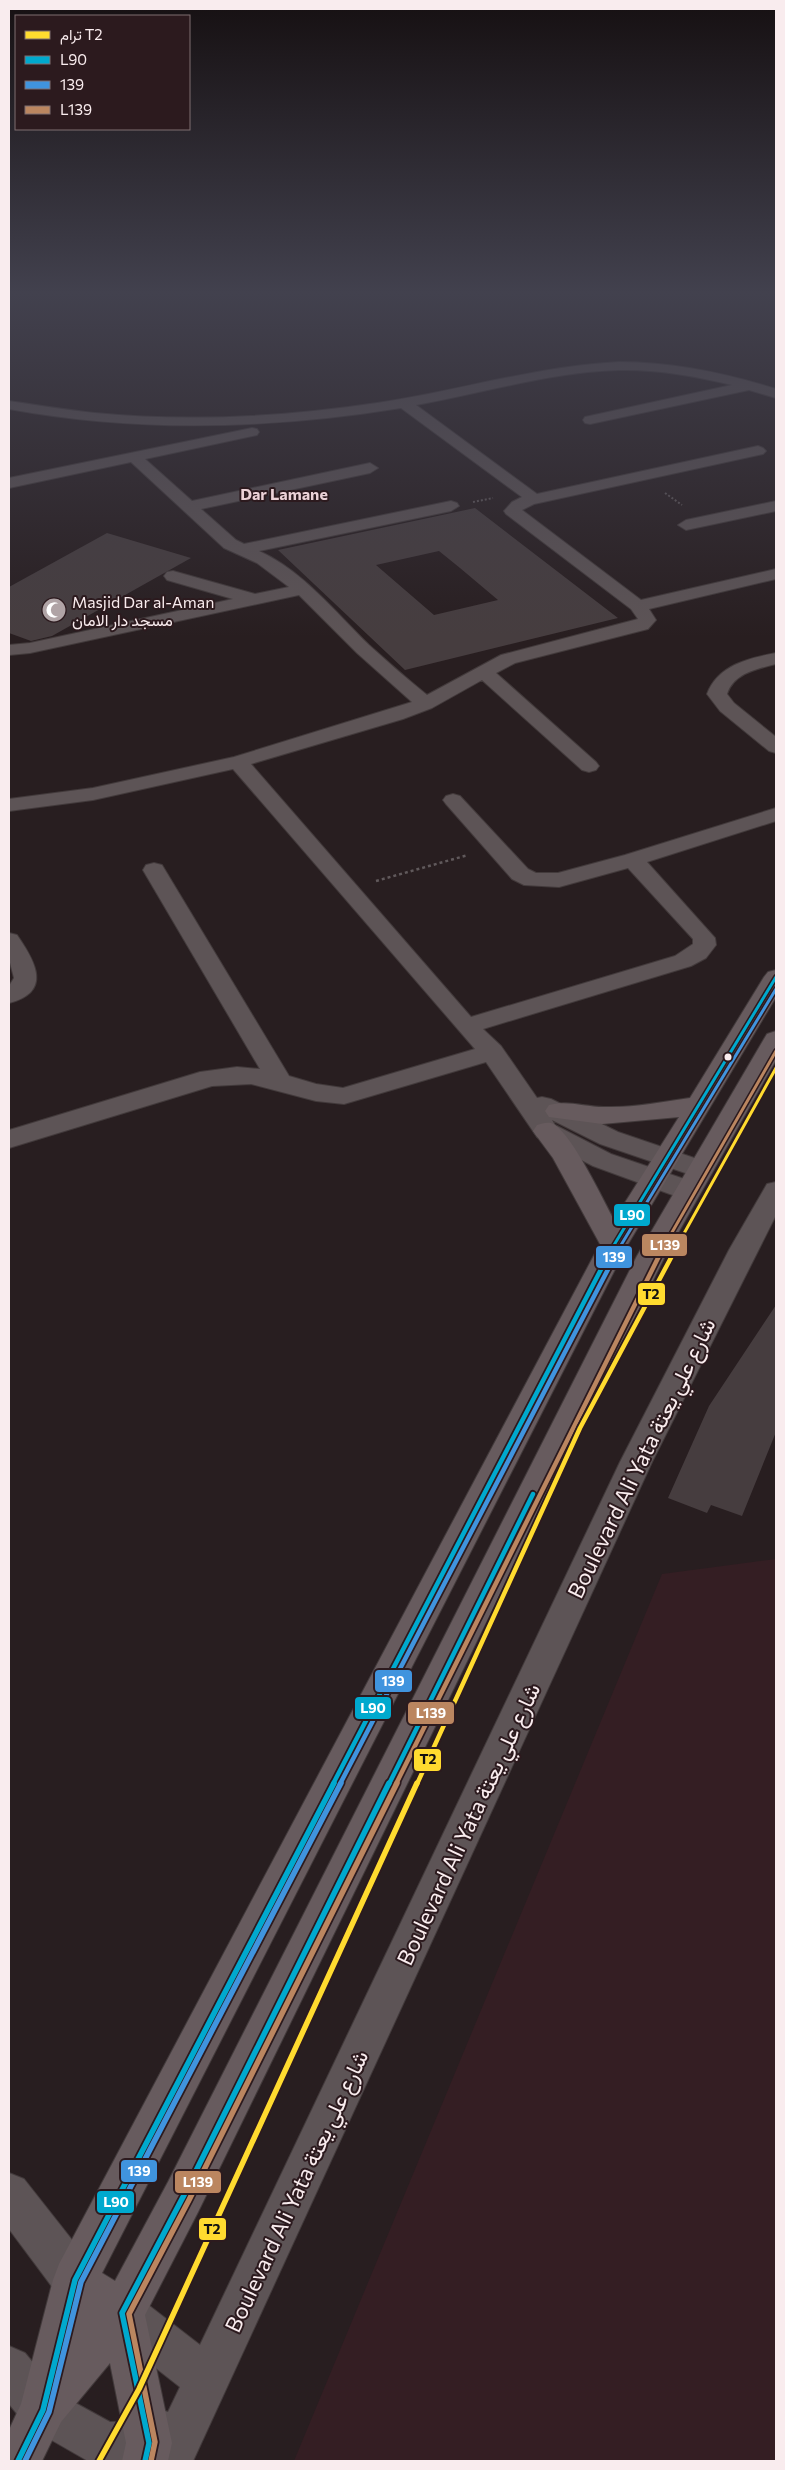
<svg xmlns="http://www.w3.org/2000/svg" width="785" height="2470" font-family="Commissioner,Vazirmatn,sans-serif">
	<rect width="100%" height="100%" fill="#281e20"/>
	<path fill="#341e23" d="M776,1559V2461H294L662,1574Z"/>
	<g fill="#463d3f" fill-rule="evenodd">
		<path d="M475,508L618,618L405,670L278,550ZM439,551L460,568L498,600L434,615L376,565Z"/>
		<path d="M107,533L191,558L52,636L31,641L9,633V587Z"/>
		<path d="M776,1305V1432L742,1516L711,1505L707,1513L668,1498L709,1406Z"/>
	</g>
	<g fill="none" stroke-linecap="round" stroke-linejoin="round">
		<defs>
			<g id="minor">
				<path d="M619,362C673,362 725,373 776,389V398L749,390L590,424L585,423L583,420L585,417L732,385C695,376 657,369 619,370C551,372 483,393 416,405L537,494L758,446L763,448L766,451L763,454L534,504L522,510L641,600L776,569V579L649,609L656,620L648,629L515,663L496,673L596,762L599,766L596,770L589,772L582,770L482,680L432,708L403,719L251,764L471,1017L675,956L693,944V939L628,868L559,887L524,885L512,879L446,804L443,800L446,796L453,794L460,796L528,869L536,873H558L625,855L776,808V821L647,862L715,938L716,945L706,958L691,966L483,1029L501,1046L537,1098L542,1097L551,1099L618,1132L709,1163L713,1169L709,1175L700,1178L600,1144L552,1120L555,1125L611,1154L696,1183L700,1190L696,1197L687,1199L678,1197L593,1166L537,1137L486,1062L344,1104L316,1101L251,1084L212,1086L9,1148V1130L16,1128L200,1072L237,1067L260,1069L143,870L146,865L154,863L162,865L165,870L289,1076L316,1084L343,1088L475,1049L233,769L93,800L9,811V799L93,788L234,757L412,702L357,653L299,595L30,653L9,655V645L30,643L233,599L167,580L164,576L167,572L173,571L255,594L289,587L257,563L224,548L131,462L9,488V478L252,428L257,429L259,432L257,435L145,459L192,501L370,463L378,468L370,473L201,509L236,540L244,544L451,501L457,503L459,506L451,511L259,551C303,571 335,612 369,645C388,662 407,679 427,695L501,655L638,619L631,609L506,514L504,511L512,502L522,497L401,408C271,429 139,433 9,409V401C37,405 66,410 95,413C188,422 284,417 377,403C458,391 538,366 619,362Z"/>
				<path d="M776,501V511L686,530L678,525L686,520Z"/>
				<path d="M776,653V664C757,669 734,673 727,694L734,703L776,737V753L769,751L720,711L707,694C718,665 749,658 776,653Z"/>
				<path d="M9,933L17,935C35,961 53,992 9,1003V986L14,978L9,959Z"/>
				<path d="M776,1182V1215L652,1462L193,2461H88L27,2426L9,2404V2346L25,2353L59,2394L110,2422L138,2421L143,2416L159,2409L168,2412L180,2387L106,2329L100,2313L106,2297L122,2291L138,2297L200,2345L620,1462L729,1250L767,1184Z"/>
				<path d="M9,2173L24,2179L91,2264L97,2280L91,2296L75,2302L59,2296L9,2229Z"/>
			</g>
			<path id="major" d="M776,970V997L628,1244L102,2273L115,2281L168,2182L637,1256L764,1039L767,1034L776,1031V1060L665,1256L198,2212L145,2315L172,2443L168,2461H122L126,2443L110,2363L61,2422L42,2461H9V2430L21,2404L53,2280L59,2264L600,1244L553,1158L533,1131L537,1125C543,1123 550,1121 555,1125C574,1138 602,1198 614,1220L679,1117L602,1124L549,1117L545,1111L549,1105C567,1100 585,1107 604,1107C633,1108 661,1102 690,1098L764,977L768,972Z"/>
		</defs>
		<use href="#minor" stroke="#423a3b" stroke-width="2"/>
		<use href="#major" stroke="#423a3b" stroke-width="2"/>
		<g stroke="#60595b" stroke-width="2" stroke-dasharray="2 2" stroke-linecap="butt">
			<path d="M665,493L682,505"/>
			<path d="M473,502L493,498"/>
		</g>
		<path stroke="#60595b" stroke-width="2.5" stroke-dasharray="3 3" stroke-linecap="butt" d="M376,881L468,855"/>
		<use href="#minor" fill="#5d5456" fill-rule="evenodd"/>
		<use href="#major" fill="#675b5e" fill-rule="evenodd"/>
		<defs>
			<path id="bus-1-far2" d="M608,1255L776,977"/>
			<g id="bus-1-far1">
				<path d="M333,1784L609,1254"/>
				<path d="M389,1784L533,1494"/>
			</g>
			<g id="bus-1">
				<path d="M18,2461L43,2410L75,2280L334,1783"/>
				<path d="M145,2461L149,2443L122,2313L183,2197L389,1783"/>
			</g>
			<path id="bus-2-far2" d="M615,1255L776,989"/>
			<path id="bus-2-far1" d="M340,1784L616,1254"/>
			<path id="bus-2" d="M25,2461L49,2412L81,2282L341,1783"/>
			<path id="bus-3-far2" d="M659,1255L776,1051"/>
			<path id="bus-3-far1" d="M396,1784L660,1254"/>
			<path id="bus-3" d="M151,2461L155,2442L129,2314L189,2200L397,1783"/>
		</defs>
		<use href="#bus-1-far2" stroke="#2c1a1e" stroke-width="6"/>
		<use href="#bus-1-far1" stroke="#2c1a1e" stroke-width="8"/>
		<use href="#bus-1" stroke="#2c1a1e" stroke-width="9"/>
		<use href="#bus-2-far2" stroke="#2c1a1e" stroke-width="6"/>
		<use href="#bus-2-far1" stroke="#2c1a1e" stroke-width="8"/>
		<use href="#bus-2" stroke="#2c1a1e" stroke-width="9"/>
		<use href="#bus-3-far2" stroke="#2c1a1e" stroke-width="6"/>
		<use href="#bus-3-far1" stroke="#2c1a1e" stroke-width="8"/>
		<use href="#bus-3" stroke="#2c1a1e" stroke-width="9"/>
		<use href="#bus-1-far2" stroke="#00a9ce" stroke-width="3"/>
		<use href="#bus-1-far1" stroke="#00a9ce" stroke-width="4.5"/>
		<use href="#bus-1" stroke="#00a9ce" stroke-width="5.5"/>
		<use href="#bus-2-far2" stroke="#4094de" stroke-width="3"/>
		<use href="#bus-2-far1" stroke="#4094de" stroke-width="4.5"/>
		<use href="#bus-2" stroke="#4094de" stroke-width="5.5"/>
		<use href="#bus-3-far2" stroke="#bb8660" stroke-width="3"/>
		<use href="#bus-3-far1" stroke="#bb8660" stroke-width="4.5"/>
		<use href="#bus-3" stroke="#bb8660" stroke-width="5.5"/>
		<defs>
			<path id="tram-1-far2" d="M672,1255L776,1068"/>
			<path id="tram-1-far1" d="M417,1784L580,1428L673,1254"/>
			<path id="tram-1" d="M99,2461L139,2389L417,1783"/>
		</defs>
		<use href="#tram-1-far2" stroke="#2c1a1e" stroke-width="6"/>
		<use href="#tram-1-far1" stroke="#2c1a1e" stroke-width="8"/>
		<use href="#tram-1" stroke="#2c1a1e" stroke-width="9"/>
		<use href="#tram-1-far2" stroke="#ffdb2f" stroke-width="3"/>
		<use href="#tram-1-far1" stroke="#ffdb2f" stroke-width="4.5"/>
		<use href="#tram-1" stroke="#ffdb2f" stroke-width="5.5"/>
	</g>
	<linearGradient id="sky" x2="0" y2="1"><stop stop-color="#161012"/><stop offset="0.46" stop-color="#42414e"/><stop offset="1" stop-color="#42414e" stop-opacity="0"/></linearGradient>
	<rect width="785" height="637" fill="url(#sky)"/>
	<defs>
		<symbol id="mosque-disc" viewBox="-11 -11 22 22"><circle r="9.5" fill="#b0a4a6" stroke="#2c1a1e"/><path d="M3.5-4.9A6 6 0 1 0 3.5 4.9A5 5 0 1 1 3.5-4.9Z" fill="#fff"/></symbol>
	</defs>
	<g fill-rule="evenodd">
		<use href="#mosque-disc" x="40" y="596" width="28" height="28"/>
	</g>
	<circle fill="#f9ecee" stroke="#2c1a1e" stroke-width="2" cx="728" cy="1057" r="4.5"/>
	<g text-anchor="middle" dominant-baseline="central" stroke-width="4" stroke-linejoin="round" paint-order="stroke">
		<g font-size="16" font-weight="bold" fill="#ecd2d7" stroke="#2c1a1e">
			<text x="284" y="493">Dar Lamane</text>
		</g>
		<g font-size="16" fill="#f9ecee" stroke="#2c1a1e" text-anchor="start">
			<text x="72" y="601">Masjid Dar al-Aman<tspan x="72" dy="18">مسجد دار الامان</tspan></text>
		</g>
		<g font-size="22" fill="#f9ecee" stroke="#2c1a1e">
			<text transform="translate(641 1458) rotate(-64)">Boulevard Ali Yata شارع علي يعتة</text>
			<text transform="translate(468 1824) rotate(-65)">Boulevard Ali Yata شارع علي يعتة</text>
			<text transform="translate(296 2191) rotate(-65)">Boulevard Ali Yata شارع علي يعتة</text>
		</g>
	</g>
	<g stroke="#2c1a1e" stroke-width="2">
		<rect x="613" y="1203" width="38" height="24" rx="5" fill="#00a9ce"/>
		<rect x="641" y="1233" width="47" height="24" rx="5" fill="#bb8660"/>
		<rect x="595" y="1245" width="38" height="24" rx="5" fill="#4094de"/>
		<rect x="637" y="1282" width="29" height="24" rx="5" fill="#ffdb2f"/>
		<rect x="374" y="1669" width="39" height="24" rx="5" fill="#4094de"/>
		<rect x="354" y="1696" width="38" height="24" rx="5" fill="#00a9ce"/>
		<rect x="407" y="1701" width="48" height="24" rx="5" fill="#bb8660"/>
		<rect x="413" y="1748" width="29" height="24" rx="5" fill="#ffdb2f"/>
		<rect x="120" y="2159" width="38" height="24" rx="5" fill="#4094de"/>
		<rect x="174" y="2170" width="48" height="24" rx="5" fill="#bb8660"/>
		<rect x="96" y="2190" width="39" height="24" rx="5" fill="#00a9ce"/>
		<rect x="198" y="2217" width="29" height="24" rx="5" fill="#ffdb2f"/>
	</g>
	<g font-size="14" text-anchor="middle" font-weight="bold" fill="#fff">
		<text x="632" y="1220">L90</text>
		<text x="665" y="1250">L139</text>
		<text x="614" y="1262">139</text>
		<text x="393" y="1686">139</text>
		<text x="373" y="1713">L90</text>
		<text x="431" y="1718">L139</text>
		<text x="139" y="2176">139</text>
		<text x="198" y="2187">L139</text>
		<text x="116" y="2207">L90</text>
	</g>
	<g font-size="14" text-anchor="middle" font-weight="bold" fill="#111">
		<text x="651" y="1299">T2</text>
		<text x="428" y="1764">T2</text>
		<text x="212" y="2234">T2</text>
	</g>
	<rect width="785" height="2470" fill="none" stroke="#f9ecee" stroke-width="20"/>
	<rect x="15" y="15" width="175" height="115" fill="#2c1a1e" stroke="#7e6e71"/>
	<rect x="25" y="31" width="25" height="8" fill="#ffdb2f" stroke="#7e6e71"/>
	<text x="60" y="40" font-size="15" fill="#f9ecee">ترام T2</text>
	<rect x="25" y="56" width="25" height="8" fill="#00a9ce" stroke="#7e6e71"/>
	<text x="60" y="65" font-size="15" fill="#f9ecee">L90</text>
	<rect x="25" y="81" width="25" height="8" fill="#4094de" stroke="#7e6e71"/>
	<text x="60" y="90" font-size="15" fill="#f9ecee">139</text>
	<rect x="25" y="106" width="25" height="8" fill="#bb8660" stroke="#7e6e71"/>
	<text x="60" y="115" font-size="15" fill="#f9ecee">L139</text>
</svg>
